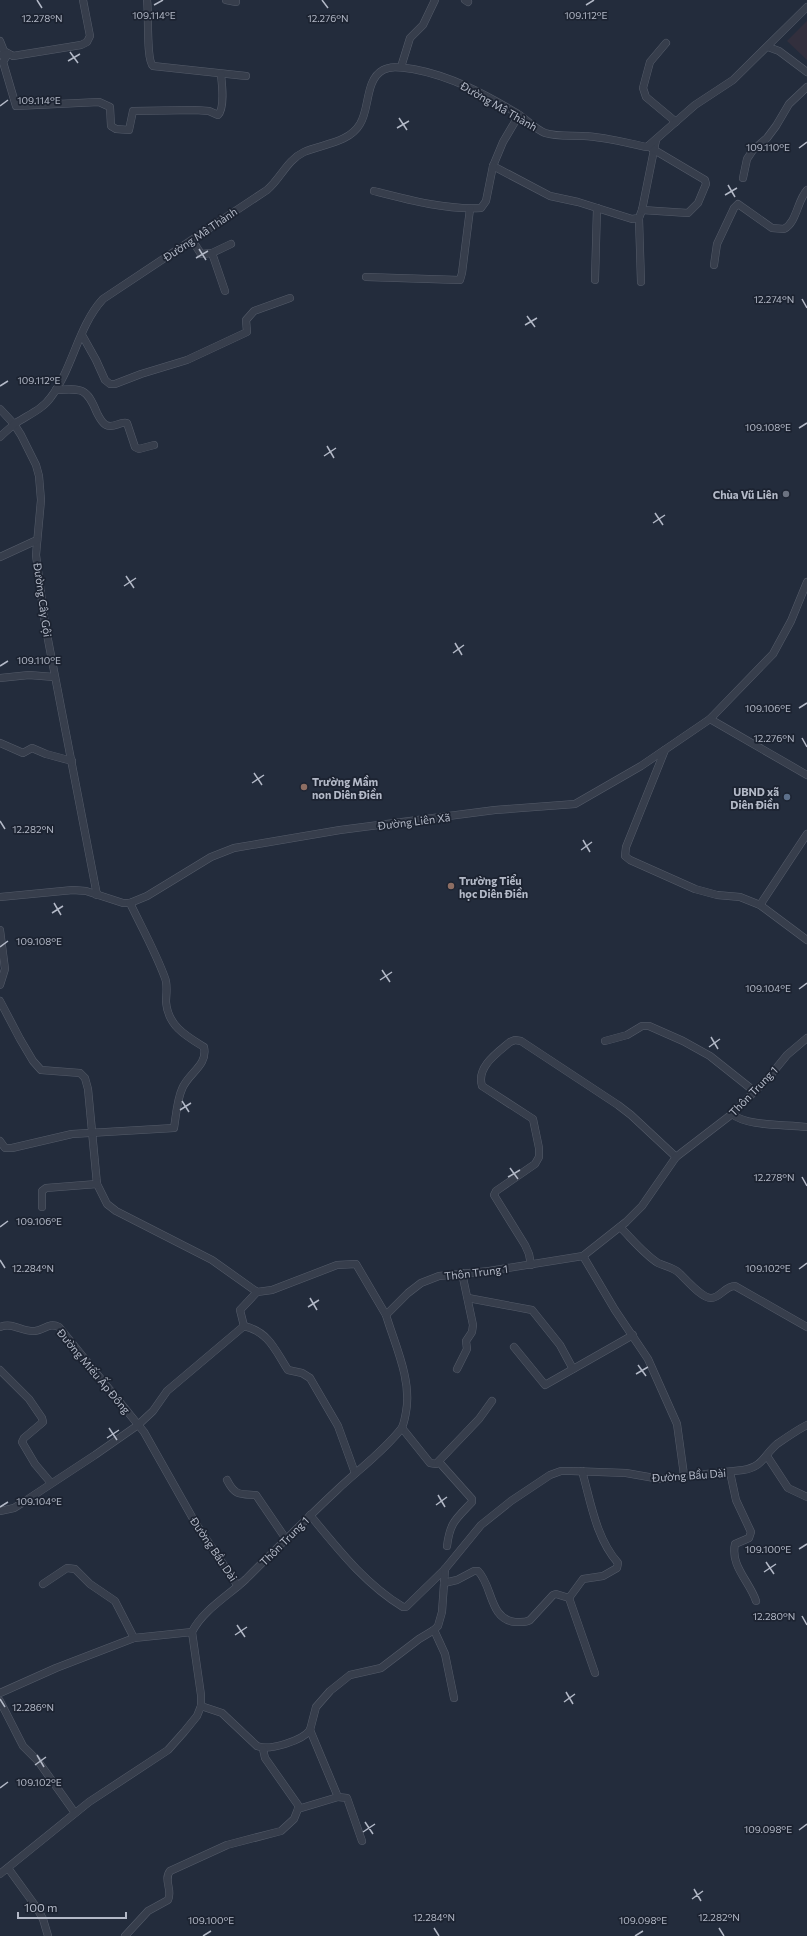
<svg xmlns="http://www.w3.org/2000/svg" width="807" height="1936" font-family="Commissioner,sans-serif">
	<rect width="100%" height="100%" fill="#232c3c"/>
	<path fill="#322f3d" d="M807,21V60L787,41Z"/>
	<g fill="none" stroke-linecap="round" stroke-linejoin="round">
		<defs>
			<g id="minor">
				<path d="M147,0C149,13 146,60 153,66L246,76"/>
				<path d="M226,0L236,2"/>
				<path d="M465,0L468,2"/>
				<path d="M0,41L4,51L13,56L81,45L87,42L90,36L83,0"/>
				<path d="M666,43L650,62L643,88L646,97L676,122"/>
				<path d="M768,47L779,51L807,72"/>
				<path d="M0,55L8,54L3,62L16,106L99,102L110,107L111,126L116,129L129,130L133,111L195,110L209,111L218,115C225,108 222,84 221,75"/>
				<path d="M401,67L410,38L423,25L435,0"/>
				<path d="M519,115L503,142L493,166L550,196L578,202L632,219L639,218L642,210L656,140"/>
				<path d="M743,178L747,159L753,150L767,138L776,126L789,104L807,87"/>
				<path d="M374,191C409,200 446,210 481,208L486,201L493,166"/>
				<path d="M642,210L688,213L698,203L706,184L705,180L651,148"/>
				<path d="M639,218L641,282"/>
				<path d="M192,240L201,254L212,253L231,244"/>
				<path d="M212,253L225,291"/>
				<path d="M714,265L717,244L734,208L738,204L772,228L784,229C797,222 797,201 807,190"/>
				<path d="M366,277L460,280L462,273L470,209"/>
				<path d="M595,280L597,208"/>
				<path d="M82,335L96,360L105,380L110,384H115L141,374L187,360L247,332L246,320L254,311L290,298"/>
				<path d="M56,390C82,388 87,388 97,413C99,417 102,423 106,425C113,429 120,421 127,423L135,447L139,449L154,445"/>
				<path d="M0,409L14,424L21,435L36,465L39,476L41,500L36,555L45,624L97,895"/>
				<path d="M0,437C5,432 11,427 16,423C28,415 43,409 51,397C73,368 78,326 103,299L267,190C281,178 287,160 304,152C322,144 349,143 360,124C370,108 365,80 383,70C392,65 403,68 413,69C451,76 485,94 518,114C527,120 535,129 545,133C558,137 571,135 584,136C605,137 627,143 647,147L695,105L733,80L807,7"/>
				<path d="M0,557L37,540"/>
				<path d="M0,678L29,675L54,677"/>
				<path d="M710,719L773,654L791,621L807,582"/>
				<path d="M0,743L23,753L32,748L46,754L72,761"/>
				<path d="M665,750L626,847L625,856L630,860L695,889L717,895L740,897L760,905L807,940"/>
				<path d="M0,897L73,890L86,891L123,903H130L147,896L211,857L234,848L340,830L495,810L575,804L641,766L710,719L807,775"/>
				<path d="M760,905L807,834"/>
				<path d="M0,930L5,969L0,985"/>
				<path d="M0,1001L20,1039L33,1061L41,1070L80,1073L85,1078L88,1089L97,1184L107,1204L116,1211L212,1260L257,1292L272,1290L337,1265L356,1264L386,1315"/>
				<path d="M605,1041L627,1035L642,1026H649L683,1041L710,1056L754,1091"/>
				<path d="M732,1114C748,1127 786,1124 807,1127"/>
				<path d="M0,1141L5,1148H12L72,1134L174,1128C176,1116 177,1100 182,1089C188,1073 208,1066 204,1047C186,1036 168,1026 166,1002C166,995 168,985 165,978C156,953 142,928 130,903"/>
				<path d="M42,1207V1191L46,1188L97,1184"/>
				<path d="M620,1227C632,1239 644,1254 658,1263C664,1266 672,1267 678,1272C685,1278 701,1298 711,1298C720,1298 725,1286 735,1286L807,1327"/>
				<path d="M583,1256L615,1310L648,1359L677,1424L684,1475"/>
				<path d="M531,1265L529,1254L525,1245L494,1195L496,1191L535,1164L539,1157V1148L533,1119L482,1086C476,1067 497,1053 510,1042L515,1040L521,1041L618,1105L631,1115L676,1157"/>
				<path d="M468,1298L532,1310L560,1345L573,1369"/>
				<path d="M244,1326C269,1332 275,1350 288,1370L302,1373L310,1378L338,1426L355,1473"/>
				<path d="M0,1327C13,1322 22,1332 35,1331C44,1330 49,1322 59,1327L144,1432L196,1524L238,1586"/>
				<path d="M514,1347L545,1385L633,1335"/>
				<path d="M457,1369L467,1349L466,1341L472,1332L473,1325L462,1273"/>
				<path d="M0,1370L29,1399L42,1418L43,1422L24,1438L22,1442L35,1464L51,1483"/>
				<path d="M402,1428L430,1463L436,1464L479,1419L492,1401"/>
				<path d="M767,1456L788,1488L807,1497"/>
				<path d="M439,1462L472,1499V1502C456,1519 450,1522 447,1546"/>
				<path d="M730,1472L736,1500L751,1532L749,1538L735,1544C730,1566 750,1582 756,1601"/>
				<path d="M227,1480C235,1496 240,1494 256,1495L286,1539"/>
				<path d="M0,1511L14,1508L22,1503L95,1455L138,1425L153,1411L167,1391L244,1326L240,1310L257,1292"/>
				<path d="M310,1515C338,1549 365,1584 403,1607H406L445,1569L481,1525L511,1501L550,1475L561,1471H571L626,1473L660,1479L743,1470C763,1467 764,1455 777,1444C787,1437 797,1430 807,1425"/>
				<path d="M444,1583L457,1580L474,1571H478C493,1586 489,1619 515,1622C521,1622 525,1623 530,1620L553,1595L556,1594L569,1598L583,1579L603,1576L617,1568L618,1563C596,1538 591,1503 582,1471"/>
				<path d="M43,1584L67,1568L75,1569L90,1584L115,1601L134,1638"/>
				<path d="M569,1598L595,1673"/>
				<path d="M434,1630L445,1654L454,1698"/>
				<path d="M0,1693L56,1668L134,1638L192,1632"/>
				<path d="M0,1701L23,1746L38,1761L75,1813"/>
				<path d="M201,1706L222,1713L257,1746C269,1751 302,1741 310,1730L316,1707L330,1691L350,1675L381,1668L419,1639L434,1630L438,1626L442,1612L445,1569"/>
				<path d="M338,1797L347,1798L362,1841"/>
				<path d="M298,1809L338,1797L310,1730"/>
				<path d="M8,1868L37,1908L43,1919L48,1936"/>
				<path d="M0,1874L89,1802L168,1750L184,1732L197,1716L201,1706V1695L192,1632C203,1610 228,1596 246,1579C276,1549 306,1519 337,1490C358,1470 383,1452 401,1429C404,1425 405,1417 406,1412C412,1380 395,1345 386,1315L408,1293L421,1283L439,1276L489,1271L583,1256L626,1222L642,1206L676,1157L732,1114L769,1077L787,1055L807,1038"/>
				<path d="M125,1936L148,1911L168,1900C173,1890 163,1880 170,1871L227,1845L281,1831L294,1819L298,1809V1805L265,1758L263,1749"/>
			</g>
		</defs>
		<use href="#minor" stroke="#555c6a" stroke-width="8"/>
		<use href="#minor" stroke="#373e4c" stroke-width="7"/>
	</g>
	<path fill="none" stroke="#b3b9c7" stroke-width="1.5" d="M37,0L42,8M322,0L328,8M154,5L163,0M586,5L594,0M70,52L78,63M68,61L80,54M0,106L8,100M399,118L407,130M397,128L409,121M799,148L807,142M728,185L735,197M725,195L737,188M199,249L206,260M196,258L208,251M802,299L807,308M527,316L535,327M525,325L537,318M0,386L8,381M799,428L807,423M327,446L334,458M324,456L336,448M655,513L663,525M653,523L665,515M126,576L134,588M124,586L136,578M455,643L462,655M453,653L464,645M0,666L8,661M799,708L807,703M802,738L807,747M254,773L262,785M252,783L264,775M0,821L5,829M583,840L590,852M581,850L592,842M54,903L61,915M52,913L63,906M0,947L8,941M382,970L390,982M380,980L392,972M799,989L807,983M711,1037L718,1049M709,1047L720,1039M182,1101L189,1112M180,1110L191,1103M510,1168L518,1179M508,1177L520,1170M802,1177L807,1186M0,1227L8,1221M0,1260L5,1268M799,1269L807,1263M310,1298L317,1310M308,1307L319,1300M638,1365L646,1376M636,1374L648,1367M109,1428L117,1440M107,1438L119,1430M438,1495L445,1507M436,1505L447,1497M0,1507L8,1502M799,1549L807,1544M766,1562L774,1574M764,1572L776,1564M802,1616L807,1625M237,1625L245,1637M235,1635L247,1627M566,1692L573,1704M0,1699L5,1707M564,1702L575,1694M37,1755L44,1767M35,1765L46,1757M0,1788L8,1782M365,1822L373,1834M799,1830L807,1824M363,1832L375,1824M694,1889L701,1901M692,1899L703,1891M434,1928L439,1936M719,1928L724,1936M203,1936L211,1931M635,1936L643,1931"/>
	<circle fill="#6b7280" stroke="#1c2331" stroke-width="1.5" cx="786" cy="494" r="4"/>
	<g fill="#8d6e63" stroke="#1c2331" stroke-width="1.5">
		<circle cx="304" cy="787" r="4"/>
		<circle cx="451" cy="886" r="4"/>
	</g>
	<circle fill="#5c6f8a" stroke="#1c2331" stroke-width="1.5" cx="787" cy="797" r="4"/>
	<g text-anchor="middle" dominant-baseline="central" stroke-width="3.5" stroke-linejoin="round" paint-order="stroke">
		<g font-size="11" fill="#b3b9c7" stroke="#1c2331">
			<text transform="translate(499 106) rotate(30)">Đường Mâ Thành</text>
			<text transform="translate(200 234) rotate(-34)">Đường Mâ Thành</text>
			<text transform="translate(43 600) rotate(82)">Đường Cây Gội</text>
			<text transform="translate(414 821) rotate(-7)">Đường Liên Xã</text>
			<text transform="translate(753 1091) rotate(-46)">Thôn Trung 1</text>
			<text transform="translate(476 1272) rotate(-7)">Thôn Trung 1</text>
			<text transform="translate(94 1371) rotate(50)">Đường Miếu Ấp Đông</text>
			<text transform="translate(689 1475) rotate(-4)">Đường Bầu Dài</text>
			<text transform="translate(284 1541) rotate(-45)">Thôn Trung 1</text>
			<text transform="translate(214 1549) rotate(56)">Đường Bầu Dài</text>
		</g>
		<g font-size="11" font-weight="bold" fill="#b3b9c7" stroke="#1c2331" text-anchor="end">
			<text x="778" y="494">Chùa Vũ Liên</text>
			<text x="312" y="781" text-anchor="start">Trường Mầm<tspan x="312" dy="13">non Diên Điền</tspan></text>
			<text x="779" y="791">UBND xã<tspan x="779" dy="13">Diên Điền</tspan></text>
			<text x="459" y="880" text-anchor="start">Trường Tiểu<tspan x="459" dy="13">học Diên Điền</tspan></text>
		</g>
	</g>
	<g font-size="10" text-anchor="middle" fill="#b3b9c7" stroke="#1c2331" stroke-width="3.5" stroke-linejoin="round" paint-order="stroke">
		<text x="586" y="19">109.112°E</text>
		<text x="154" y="19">109.114°E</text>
		<text x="42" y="22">12.278°N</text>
		<text x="328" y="22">12.276°N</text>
		<text x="39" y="104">109.114°E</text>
		<text x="768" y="151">109.110°E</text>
		<text x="774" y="303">12.274°N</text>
		<text x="39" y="384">109.112°E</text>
		<text x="768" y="431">109.108°E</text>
		<text x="39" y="664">109.110°E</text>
		<text x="768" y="712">109.106°E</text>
		<text x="774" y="742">12.276°N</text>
		<text x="33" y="833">12.282°N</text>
		<text x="39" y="945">109.108°E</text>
		<text x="768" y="992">109.104°E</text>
		<text x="774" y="1181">12.278°N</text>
		<text x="39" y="1225">109.106°E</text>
		<text x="33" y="1272">12.284°N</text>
		<text x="768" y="1272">109.102°E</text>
		<text x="39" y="1505">109.104°E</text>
		<text x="768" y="1553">109.100°E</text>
		<text x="774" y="1620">12.280°N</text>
		<text x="33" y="1711">12.286°N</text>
		<text x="39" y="1786">109.102°E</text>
		<text x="768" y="1833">109.098°E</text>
		<text x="434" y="1921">12.284°N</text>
		<text x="719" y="1921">12.282°N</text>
		<text x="211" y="1924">109.100°E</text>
		<text x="643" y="1924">109.098°E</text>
	</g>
	<path d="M18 1912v6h108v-6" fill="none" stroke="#b3b9c7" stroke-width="2"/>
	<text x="24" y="1912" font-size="12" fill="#b3b9c7" stroke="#1c2331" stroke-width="3" paint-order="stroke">100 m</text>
</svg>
